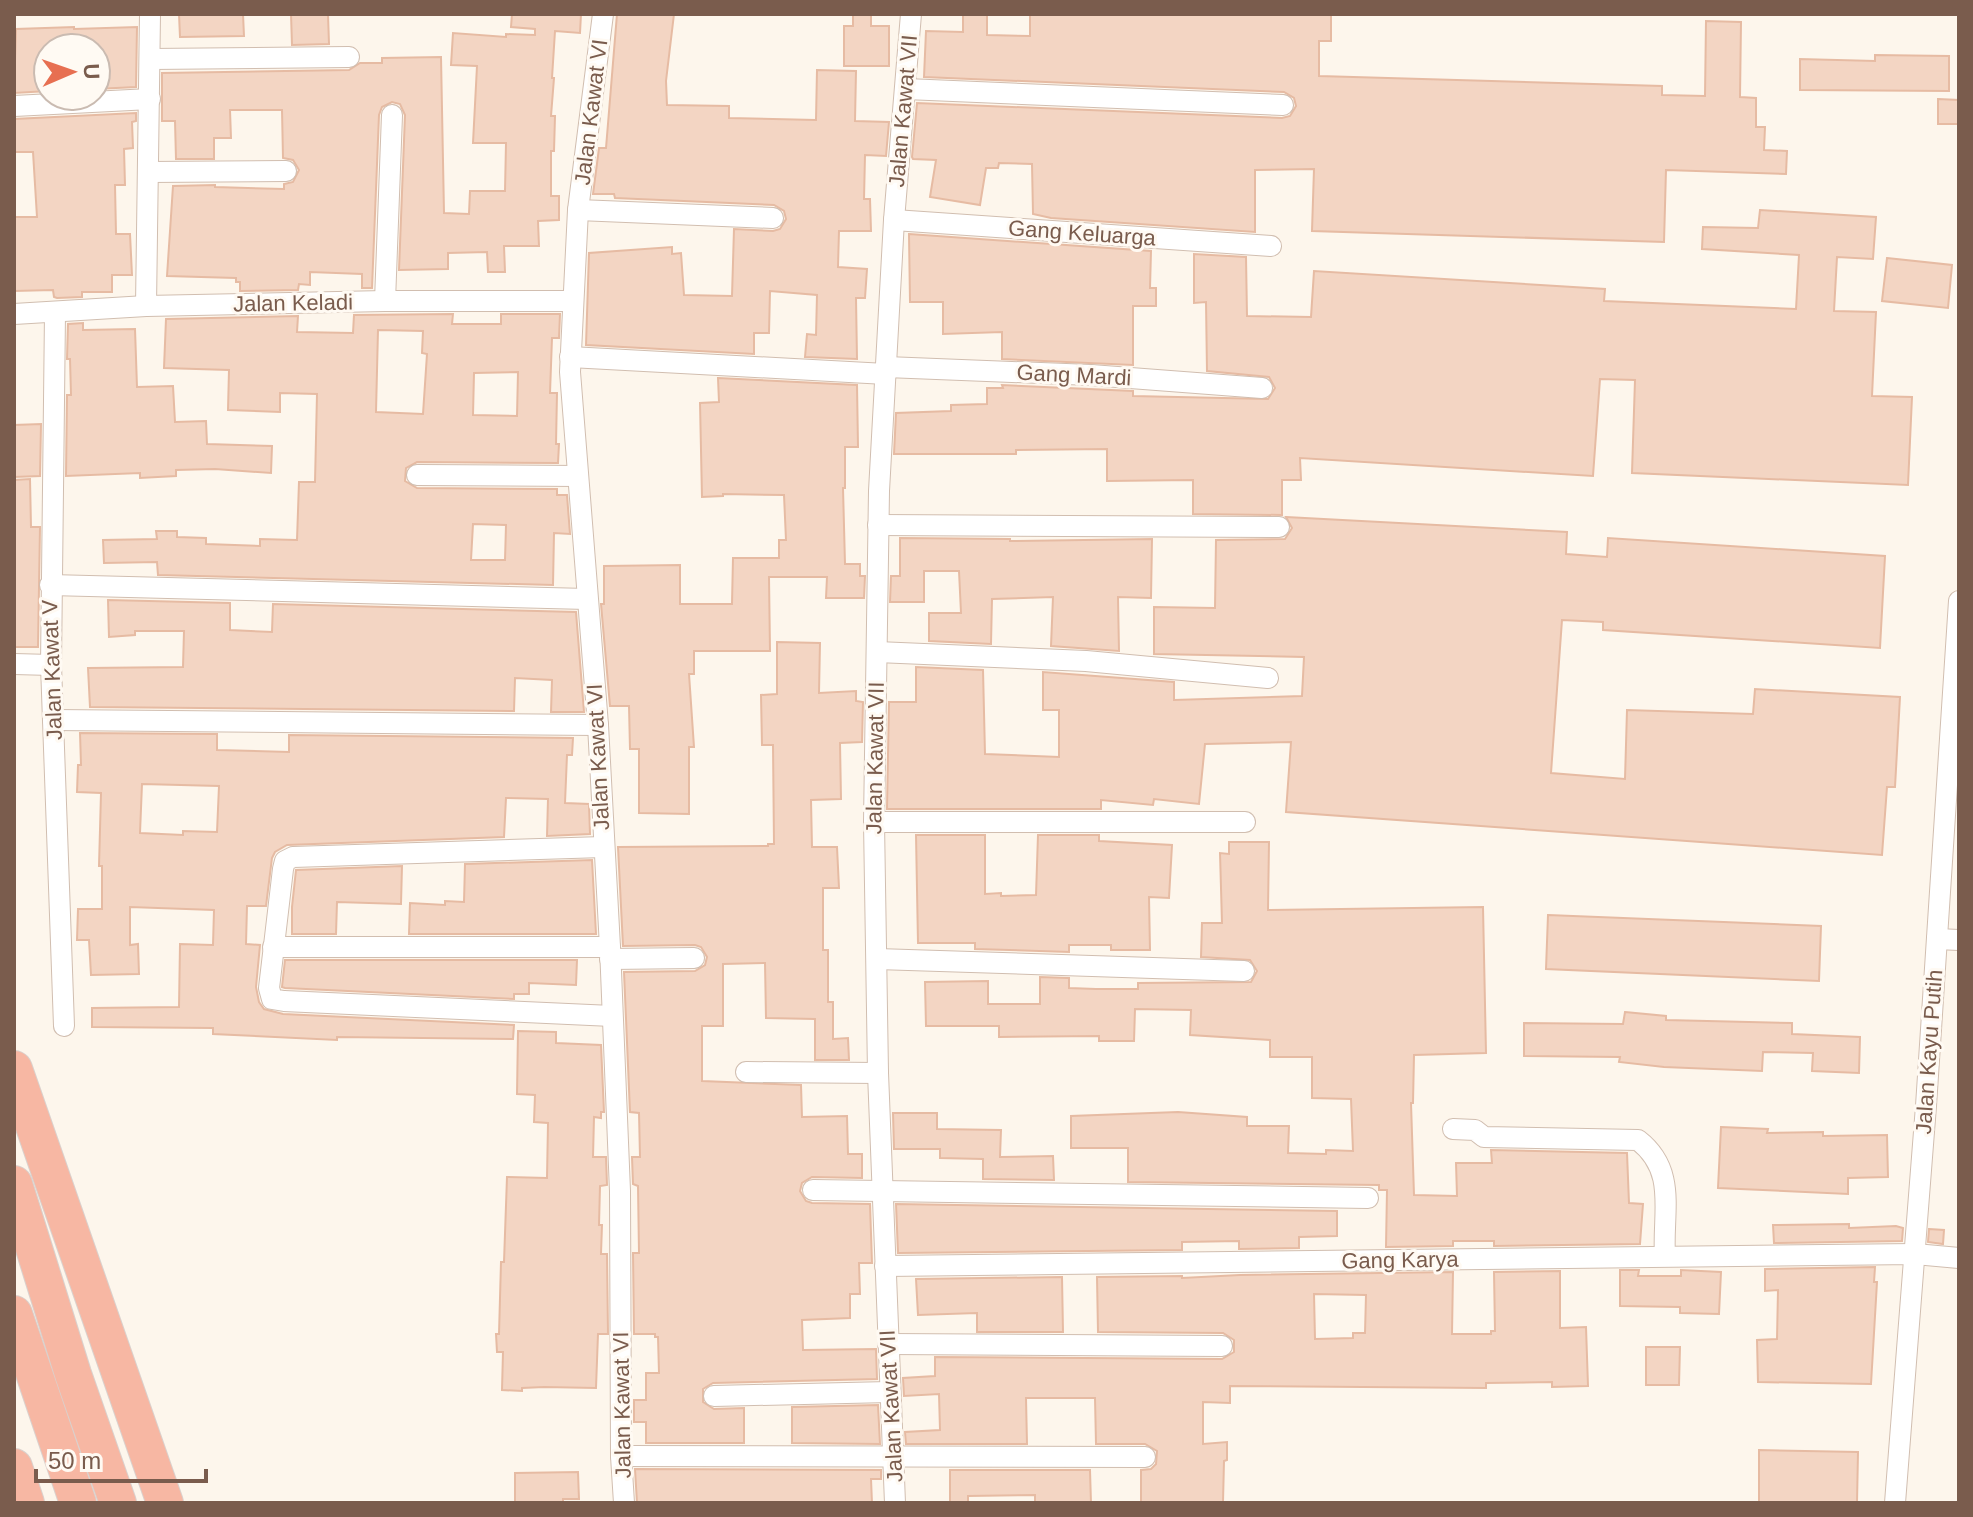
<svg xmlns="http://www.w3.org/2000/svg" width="1973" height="1517" font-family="Arial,sans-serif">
	<rect width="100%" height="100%" fill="#fdf6ec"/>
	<g fill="#f3d5c3" stroke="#e6bba3" stroke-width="2" fill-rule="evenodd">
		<path d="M179,14H243L244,36L180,37Z"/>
		<path d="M291,14H328L329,44L292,45Z"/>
		<path d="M512,14H581L580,33L555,31L552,78H554L551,116H555L554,151H551V196H559V220L538,221L539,246H504L505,272H488L487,252L448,253V269L399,270L405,115L400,104L392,102L382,107L379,115L372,288H362V274L310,272V285L299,284L298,290L240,291V282H236V278L167,276L173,186L215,185V187L284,189V184L293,182L299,170L293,160L283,158L282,110H230L231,138H214V159H176L175,121H162V73L349,70L360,63H382V58L441,57L444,213L469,214L470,191H505L506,143H473L477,66L451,65L453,33L506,37V34L535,35V29L511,27Z"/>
		<path d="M617,14H674L666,81L667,105L729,106V118L816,120L817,70L856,71L855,121L889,122L886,156L865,155L864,199H870L871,231H839L838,267L867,269L865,298H856L857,359L805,357L807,334L816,335L817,295L770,291L769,333H754V354L586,345L589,253L672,247V254L681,253L684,295L732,296L734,229L773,231L780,229L786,219L784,211L774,205L615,198L614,194H593L599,148H606Z"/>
		<path d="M853,14H871V26H889V66H844V26H853Z"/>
		<path d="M963,14H987V35L1030,36V14H1331V41H1319V76L1662,86V95L1705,96L1706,21L1741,22L1740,97L1756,98V127H1765L1764,150L1787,151L1786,174L1666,170L1664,242L1312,231L1314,169L1255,170V232L1051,218L1033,214L1032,164L999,163L998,168H986L980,205L930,197L936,160L913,159L912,157L917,103L1282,118L1290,116L1296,106L1294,98L1284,92L924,77L926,31L963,32Z"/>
		<path d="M74,27V29L137,27L136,87L96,89V48H48V91L14,93L16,29Z"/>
		<path d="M1875,55L1949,56V91L1800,90V59L1875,61Z"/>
		<path d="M1938,99L1959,100V124H1938Z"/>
		<path d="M136,113V121L132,122L133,148L124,149L125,185H115L116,234H130L132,275H112V292H82V297L57,298L54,297L53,290L14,291V217H37L33,152H14V119Z"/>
		<path d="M1760,210L1876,217L1873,259L1837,257L1834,311L1876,312L1872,396L1912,397L1908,485L1632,473L1635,380L1600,379L1593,476L1300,458L1301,480H1282V515L1193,514V480L1107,481V449L1016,450V454H894L896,413L951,411V405L987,404V388H1003L1002,385L1133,391V396L1268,399L1275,388L1269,377L1207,371L1206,302L1194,303V254L1246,257L1247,316L1311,317L1314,271L1605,289L1604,301L1796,309L1799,255L1702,249L1703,227L1758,228Z"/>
		<path d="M909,234L1151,251L1150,288H1156V306H1133V365L1002,359V332L943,334V302H910Z"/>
		<path d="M1887,258L1952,265L1948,308L1882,301Z"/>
		<path d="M453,314L452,324H501V314H560L559,338H552L550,393H557L556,444H559L558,463L417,462L406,468L405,481L417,488L557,489V495H567L570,534L554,533L553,585L158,575L157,562L104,563L103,540L157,539L156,531H177V537L206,538V544L260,546V539L297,540L299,482H315L317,394L280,393V412L228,410L229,370L164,368L166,319L298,316L297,332L353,333L354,315ZM378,330L423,331L422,353L427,354L423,414L376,412ZM518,372L517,416L473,415L474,373ZM473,524L506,525L505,560H471Z"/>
		<path d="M83,323V330L135,329L137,387L173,386L175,422L206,421L207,444L272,446L271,473L215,469L176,470V476L140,478V473L66,476L67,395H71L70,359H67L68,324Z"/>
		<path d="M718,378L857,385L858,447H845V488H843L845,564H860V576H865L864,598H826L827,577H769L770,651H694V674H689L694,747H689V814L639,813V749H630L629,706H610L601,604H604V566L680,565V604H732L733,558H779V540H786L784,495L723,494V496L702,497L700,403L719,402Z"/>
		<path d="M41,424L40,476L14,477V425Z"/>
		<path d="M30,479L31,527H40L38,647H14V480Z"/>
		<path d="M1286,517L1567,532L1566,554L1607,557L1608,538L1885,556L1880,648L1603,630V622L1562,620L1551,773L1625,779L1627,710L1753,714L1755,689L1900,697L1895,787H1887L1882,855L1286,812L1291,742L1205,744L1199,804L1154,799L1153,805L1101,800V809H887L889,702H916V667L983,670L985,754L1059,757V710H1043V672L1174,682V700L1302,696L1304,657L1154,654V607L1215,608L1216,540L1285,539L1292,528Z"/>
		<path d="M900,538L1010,539V541L1152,539L1151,598L1118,597L1119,651L1051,646L1053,597L992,599L991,644L929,641V613H961L959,571H924V602H890L891,576H900Z"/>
		<path d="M108,600L230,603V630L272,632L273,604L576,612L584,712H551L552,680L515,678L514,711L90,707L88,668L183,667L184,631H135V635L109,637Z"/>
		<path d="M777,642L820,643L819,693L856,691V701L863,702L862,742L840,743L841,799L811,800L812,847H837L839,888H823V950H828V1002H833V1039L848,1038L849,1060H815V1019L766,1018L765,963L723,964V1026H702V1081L801,1085L802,1117L847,1116L848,1154H862V1178L812,1177L802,1183L800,1191L806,1201L812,1203L870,1204L872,1263H859L860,1294H850V1318L802,1320L803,1350L876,1349L877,1379L713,1383L703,1389V1402L714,1409L744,1408V1443H646V1422H634V1400H646V1373H659L658,1337H655V1334H634L633,1253H639L638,1186L633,1184L632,1157H640L639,1113L630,1112L624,972L695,971L705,965L707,957L701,947L695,945L623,946L618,847L768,846V844H774L773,745H762L761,695L777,694Z"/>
		<path d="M80,733L217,734V750L289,752V735L573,738L572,755H567L565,803L589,804L590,834L547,836L548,799L506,798L504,837L287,845L275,852L272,858L266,906H247L246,944L260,945L256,987L259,1002L264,1009L283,1014L514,1025L513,1039L337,1037V1040L213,1034V1028L92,1027V1008L179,1007L180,944L213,945L214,910L130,907V945L138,944L139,974L91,975L89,940H77L78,909H102V866H99L101,793L77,792L78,765H81ZM142,784L219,786L217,832L183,831V835L140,833Z"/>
		<path d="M916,835H985V894L1001,893V896L1036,895L1038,835H1099V841L1172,845L1169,898L1149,897L1150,950H1111V945H1069V952L975,949V943H918Z"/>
		<path d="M1229,842H1269L1268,910L1483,907L1486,1053L1414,1055L1413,1103H1411L1414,1195L1457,1196L1456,1163H1492L1491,1150L1627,1153L1629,1203L1643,1204L1640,1244L1494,1246V1241H1453V1246L1386,1247L1387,1190H1379V1185L1128,1182V1148H1071V1116L1178,1112L1247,1117V1126H1289L1288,1153L1326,1154V1150L1353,1151L1351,1099L1312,1098V1057H1270V1040L1190,1035L1191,1010L1135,1009L1134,1041H1099V1036L999,1037V1026H926L925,982L988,981V1004H1040V977L1069,978V988L1096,989H1138V983L1251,982L1257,971L1250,960L1201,957L1202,923H1222L1220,853L1229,854Z"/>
		<path d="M592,860L596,934H409L410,903L445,905V901L464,902L465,864Z"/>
		<path d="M402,866L401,904L337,902L336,934H292V907L296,870Z"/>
		<path d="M1548,915L1821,926L1819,981L1546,969Z"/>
		<path d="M285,960H577L576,985L529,983V994H514V999L285,988L282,987Z"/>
		<path d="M1625,1012L1666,1016V1020L1792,1023V1034L1860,1037L1859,1073L1812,1071L1813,1053L1763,1052L1762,1071L1664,1067L1619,1062L1620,1057L1524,1056V1023L1623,1024Z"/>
		<path d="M518,1031L556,1032V1043L601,1045L604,1112H601V1118L594,1117L593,1157H606L607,1185L600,1186L599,1225H602L601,1254H607L608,1334H598L596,1388L544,1387L522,1388V1391L502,1390L503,1352H497L496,1334H499L501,1262H504L507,1177L547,1178L548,1123L534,1122L535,1095L517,1094Z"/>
		<path d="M893,1113H937V1129L1001,1130L1000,1157L1053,1156L1054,1180L983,1179V1159L940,1158V1149H894Z"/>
		<path d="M1721,1127L1768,1129L1767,1133L1823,1132V1136L1887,1135L1888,1177L1848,1178V1194L1718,1188Z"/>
		<path d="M896,1204L1337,1211V1236L1299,1237V1248L1239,1249V1241L1182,1242V1250L898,1253Z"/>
		<path d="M1849,1224V1228L1896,1226L1903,1228L1902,1241L1774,1243L1773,1225Z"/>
		<path d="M1929,1229L1944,1230L1943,1244L1928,1242Z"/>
		<path d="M1875,1267L1874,1282H1877L1871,1384L1758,1382L1757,1340L1777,1339L1778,1290L1765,1291V1269Z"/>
		<path d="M1620,1270H1639L1638,1276H1681V1270L1721,1272L1719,1314L1680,1313V1307L1620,1306Z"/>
		<path d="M1560,1271V1328L1586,1327L1588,1386L1552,1387V1382L1486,1383V1388L1230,1386V1403L1203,1402V1444L1227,1442V1460L1224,1461L1223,1502L1141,1503V1470L1151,1469L1156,1464L1157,1451L1145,1444H1096L1095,1398H1026L1027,1444H906L905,1432L940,1430L939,1394L904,1396L903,1378L935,1376V1357L1222,1359L1234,1352V1340L1223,1333L1098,1332L1097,1277L1182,1276V1278L1240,1275L1453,1272L1452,1334H1491V1331H1495L1494,1272ZM1314,1294L1366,1295L1365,1333H1353V1338L1315,1339Z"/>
		<path d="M1062,1277L1063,1332H977V1313L918,1315L916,1279Z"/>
		<path d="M1646,1347H1680L1679,1385H1646Z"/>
		<path d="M878,1405L880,1444L792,1443V1407Z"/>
		<path d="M1759,1450L1858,1452L1857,1503H1759Z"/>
		<path d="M635,1469L881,1470V1479H871L872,1503H637Z"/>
		<path d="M950,1470H1090L1091,1503H1035V1495L968,1496V1503H950Z"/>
		<path d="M578,1472L579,1499H563V1503H515V1473Z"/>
	</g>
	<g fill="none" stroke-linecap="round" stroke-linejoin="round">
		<defs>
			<g id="street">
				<path d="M603,14L578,210L570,372L598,725L610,947L620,1191L621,1456L624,1503"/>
				<path d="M151,59L349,57"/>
				<path d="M906,89L1283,105"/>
				<path d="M14,106L150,99"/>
				<path d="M149,172L286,171"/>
				<path d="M578,210L773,218"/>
				<path d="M894,220L1271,246"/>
				<path d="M385,301L392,115"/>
				<path d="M146,306L150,14"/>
				<path d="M55,313L51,665L64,1026"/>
				<path d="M14,314L146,306L385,301H572"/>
				<path d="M570,357L886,374"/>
				<path d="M886,367L1091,375L1262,388"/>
				<path d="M417,475L578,476"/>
				<path d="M878,525L1279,527"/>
				<path d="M50,585L587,599"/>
				<path d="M877,652L1086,661L1268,678"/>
				<path d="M14,664L51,665"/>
				<path d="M53,720L598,725"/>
				<path d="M874,822H1245"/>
				<path d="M603,847L293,857L285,861L283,869L269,988L272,999L284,1001L612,1016"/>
				<path d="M1937,939L1959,940"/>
				<path d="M273,947H610"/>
				<path d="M610,959L694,958"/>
				<path d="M877,959L1244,971"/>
				<path d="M746,1072L878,1073"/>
				<path d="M1453,1129L1475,1130L1484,1137L1638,1140C1678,1171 1662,1213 1665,1256"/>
				<path d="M813,1190L1368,1198"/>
				<path d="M885,1266L1915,1254L1959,1258"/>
				<path d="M888,1344L1222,1346"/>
				<path d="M714,1396L889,1392"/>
				<path d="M621,1456L1145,1457"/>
				<path d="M895,1503L878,1073L874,822L879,491L894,220L911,14"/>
				<path d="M1895,1503L1926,1106L1959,601"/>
			</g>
			<g id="highway">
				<path d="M14,1069L165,1503"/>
				<path d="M14,1184L73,1374L118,1503"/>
				<path d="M14,1314L78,1503"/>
				<path d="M14,1467L26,1503"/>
			</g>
		</defs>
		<use href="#street" stroke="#d1beb0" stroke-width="22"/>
		<use href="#highway" stroke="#dad1cd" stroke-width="38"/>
		<use href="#street" stroke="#fff" stroke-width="20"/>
		<use href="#highway" stroke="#f7b7a3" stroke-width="36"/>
	</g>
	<g text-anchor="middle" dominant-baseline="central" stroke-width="6" stroke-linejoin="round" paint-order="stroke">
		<g font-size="22" fill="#7a5c4d" stroke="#fffaf3">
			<text transform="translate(903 111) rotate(-85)">Jalan Kawat VII</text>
			<text transform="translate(591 112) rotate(-83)">Jalan Kawat VI</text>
			<text transform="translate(1082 233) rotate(4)">Gang Keluarga</text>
			<text transform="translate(293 303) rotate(-1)">Jalan Keladi</text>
			<text transform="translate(1074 375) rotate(3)">Gang Mardi</text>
			<text transform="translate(52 670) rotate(-92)">Jalan Kawat V</text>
			<text transform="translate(598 757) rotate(-93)">Jalan Kawat VI</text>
			<text transform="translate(875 758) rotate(-89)">Jalan Kawat VII</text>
			<text transform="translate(1929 1052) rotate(-86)">Jalan Kayu Putih</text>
			<text transform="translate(1400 1260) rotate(-1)">Gang Karya</text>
			<text transform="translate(622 1405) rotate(-91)">Jalan Kawat VI</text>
			<text transform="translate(891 1406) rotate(-93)">Jalan Kawat VII</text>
		</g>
	</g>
	<rect width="1973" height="1517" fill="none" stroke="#7a5c4d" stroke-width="32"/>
	<g transform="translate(72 72) rotate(88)"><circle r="38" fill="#fffaf3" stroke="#cabbb1" stroke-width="2"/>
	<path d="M0-6L14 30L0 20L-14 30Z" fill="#e76f51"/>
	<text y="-12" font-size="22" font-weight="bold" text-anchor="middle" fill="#7a5c4d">U</text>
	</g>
	<path d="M36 1469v12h170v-12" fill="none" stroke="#7a5c4d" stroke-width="4"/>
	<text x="48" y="1469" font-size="24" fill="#7a5c4d" stroke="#fffaf3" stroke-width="6" paint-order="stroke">50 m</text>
</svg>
